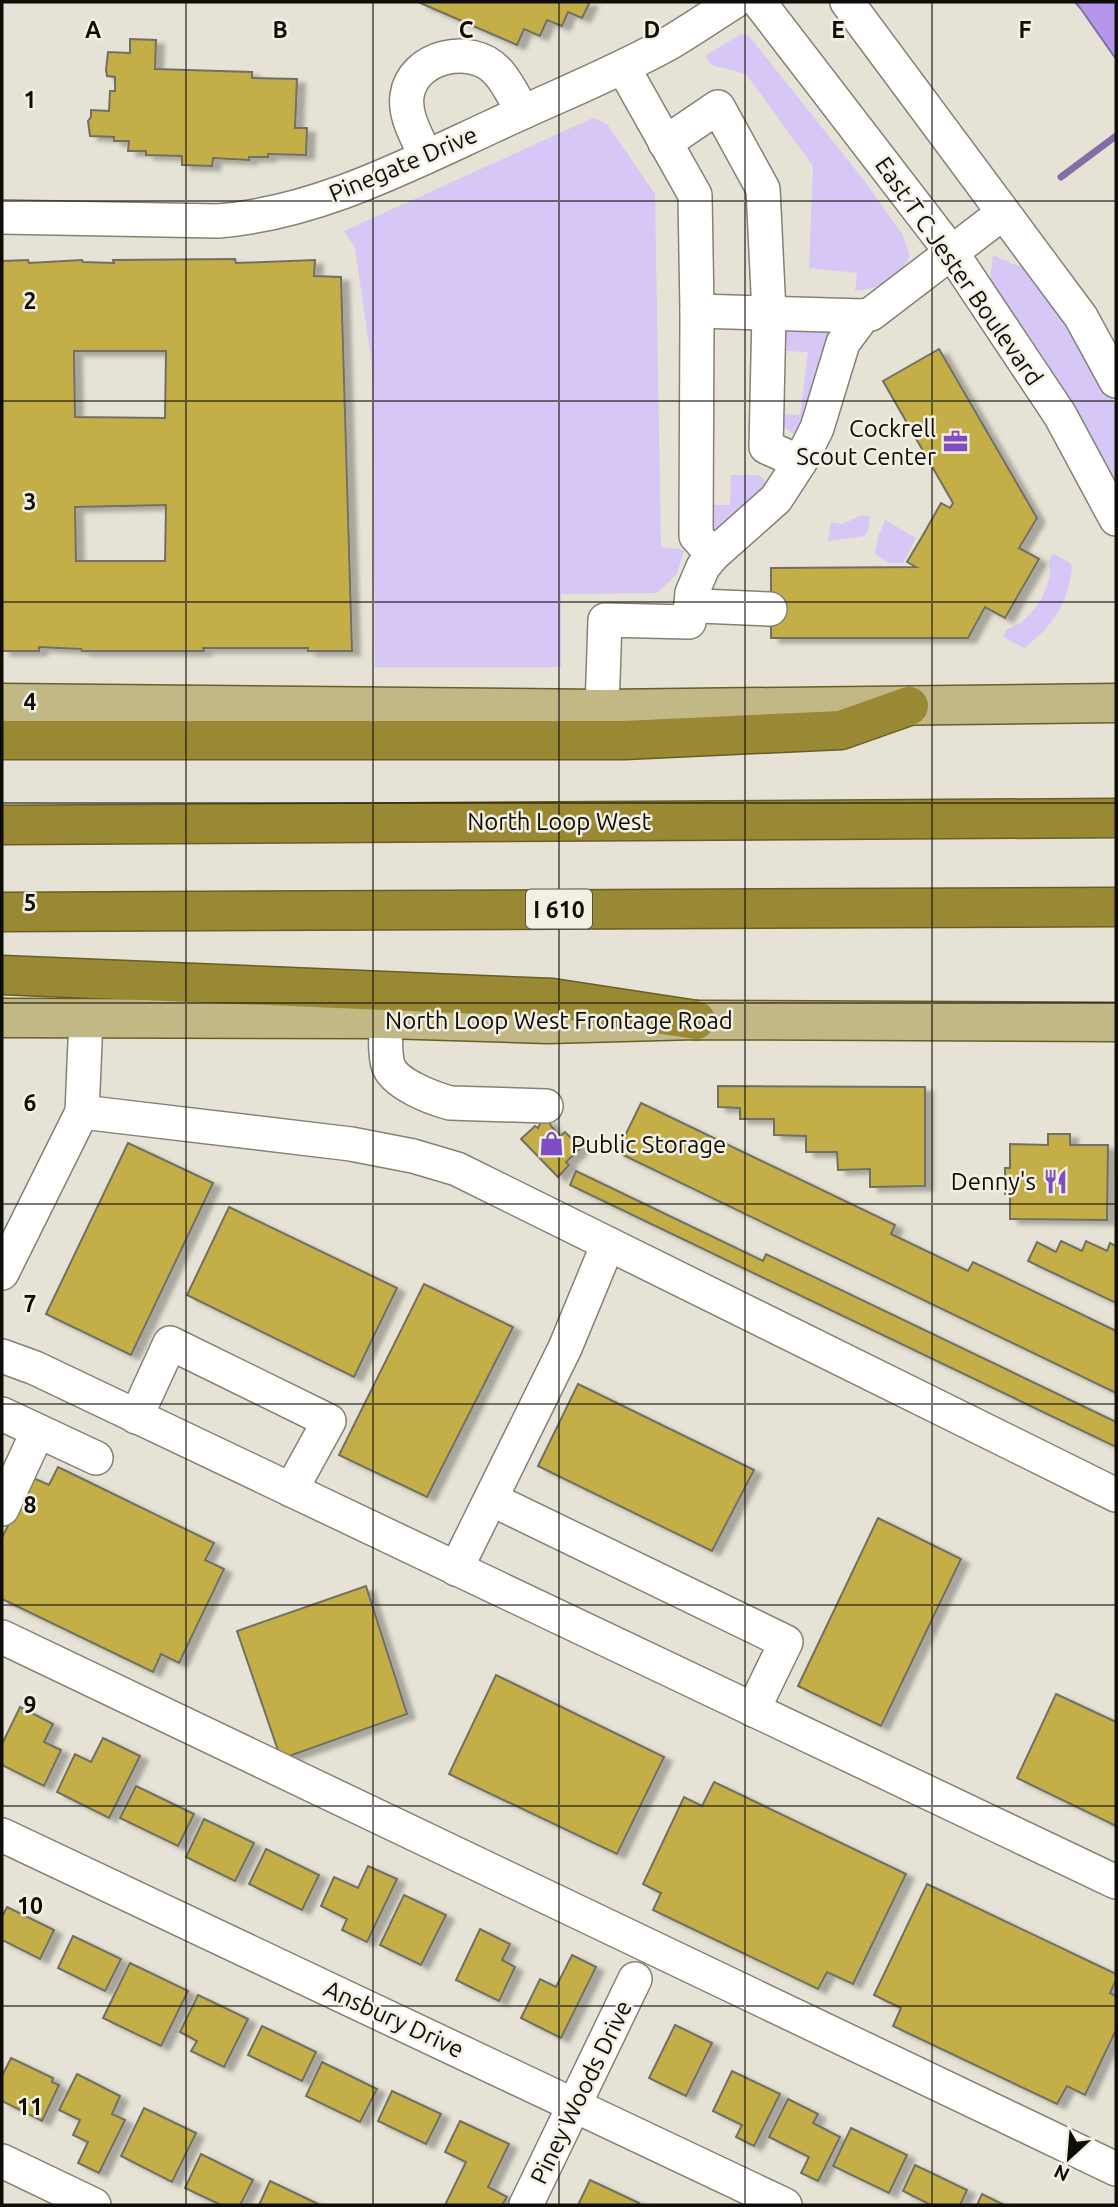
<svg xmlns="http://www.w3.org/2000/svg" width="1118" height="2207" font-family="Ubuntu,sans-serif">
	<defs>
		<filter id="shadow"><feDropShadow dx="8" dy="4.5" stdDeviation="2" flood-color="#0004"/></filter>
	</defs>
	<rect width="100%" height="100%" fill="#e6e3d6"/>
	<g fill="#d7c7f6">
		<path d="M741,34L749,36L866,183L902,234L910,256C895,283 885,287 855,291L857,273L809,268L813,166L746,74L711,65L705,56Z"/>
		<path d="M593,118L607,124L655,194L661,547L684,550L677,574L657,593L561,594V667H375L372,365L355,248L344,231Z"/>
		<path d="M993,255L1025,269L1053,300L1099,374L1116,406V479L1085,433L1046,361L990,279Z"/>
		<path d="M783,317L830,332L798,437L784,427L777,414L800,415L808,352L784,351Z"/>
		<path d="M731,475H759L767,483L765,492L713,532L710,505H730Z"/>
		<path d="M863,515L870,517L868,531L864,536L828,541L831,522L842,524Z"/>
		<path d="M885,520L916,538L903,563H889L875,554L878,537Z"/>
		<path d="M1053,553L1070,563L1072,567C1068,604 1053,626 1024,648L1003,637L1007,629C1033,622 1054,586 1049,561Z"/>
	</g>
	<path fill="#b696eb" stroke="#846da7" stroke-width="2" d="M1075,2H1116V59L1081,9Z"/>
	<g fill="none" stroke-linecap="round" stroke-linejoin="round">
		<path stroke="#846da7" stroke-width="7" d="M1061,177L1116,136"/>
	</g>
	<g fill="#c3ae46" stroke="#726f64" stroke-width="2" fill-rule="evenodd" filter="url(#shadow)">
		<path d="M418,2H590L582,18L568,12L562,26L547,20L540,36L524,29L517,45Z"/>
		<path d="M130,39L156,40L155,69L252,72V78L297,79L295,128H307L306,155L268,154V157H249V160L213,158L212,166L182,165V156L146,155V151H128L129,141H114V137L90,136L88,121L91,117V110L109,111L110,91H115V77L107,76L106,70L108,52L130,53Z"/>
		<path d="M235,259L236,263L315,260L314,276L341,277L352,651H308V648H203L204,651H82L81,649L39,647V651H2V261L28,260L29,263L82,260L83,262L114,263L113,260ZM74,351H166L165,418L75,417ZM166,505L165,561H76L75,507Z"/>
		<path d="M939,349L1037,518L1019,548L1039,559L1005,618L985,607L968,638H771V568L916,567L907,562L923,535L941,503L950,508L953,503L883,381Z"/>
		<path d="M718,1086L925,1087V1186L870,1187V1169L838,1170L837,1152H806V1136L774,1135V1119H740V1108L718,1107Z"/>
		<path d="M641,1103L895,1225L891,1234L968,1271L973,1262L1116,1331V1393L617,1152Z"/>
		<path d="M548,1119L551,1126L560,1136L565,1132L581,1148L566,1162L569,1165L558,1177L521,1139L535,1126L538,1128L541,1122Z"/>
		<path d="M1048,1134H1070V1145H1108L1107,1220L1010,1219V1194H1005V1168H1010V1144L1048,1145Z"/>
		<path d="M128,1143L213,1183L131,1355L46,1314Z"/>
		<path d="M576,1171L763,1261L766,1254L1116,1422V1447L570,1185Z"/>
		<path d="M229,1207L397,1288L354,1377L187,1295Z"/>
		<path d="M1061,1241L1082,1251L1086,1241L1107,1251L1110,1243L1116,1246V1303L1028,1261L1037,1242L1056,1252Z"/>
		<path d="M424,1284L513,1327L427,1497L339,1455Z"/>
		<path d="M578,1384L754,1470L712,1551L538,1466Z"/>
		<path d="M58,1467L214,1543L205,1560L224,1569L179,1663L161,1654L153,1672L2,1599V1538L31,1477L49,1485Z"/>
		<path d="M878,1518L961,1559L881,1726L798,1686Z"/>
		<path d="M366,1586L407,1714L281,1759L237,1631Z"/>
		<path d="M496,1675L664,1757L617,1854L449,1774Z"/>
		<path d="M1056,1694L1116,1722V1826L1017,1778Z"/>
		<path d="M20,1707L53,1724L44,1742L61,1750L44,1786L2,1765V1744Z"/>
		<path d="M103,1738L140,1756L109,1818L57,1792L75,1754L91,1762Z"/>
		<path d="M714,1782L906,1874L853,1984L827,1972L818,1989L653,1910L661,1893L643,1884L684,1797L702,1806Z"/>
		<path d="M136,1786L194,1814L178,1846L120,1818Z"/>
		<path d="M204,1819L254,1843L235,1881L186,1857Z"/>
		<path d="M266,1849L319,1875L302,1910L249,1884Z"/>
		<path d="M368,1866L397,1879L367,1942L342,1930L347,1919L321,1906L334,1877L358,1888Z"/>
		<path d="M927,1884L1116,1974V1980L1110,1993L1116,1996V2030L1085,2095L1067,2086L1057,2104L893,2026L901,2008L874,1995Z"/>
		<path d="M404,1895L446,1915L421,1965L380,1945Z"/>
		<path d="M7,1907L54,1930L40,1959L2,1940V1917Z"/>
		<path d="M480,1929L510,1944L502,1960L515,1967L499,2001L456,1980Z"/>
		<path d="M73,1936L121,1959L105,1991L58,1968Z"/>
		<path d="M572,1955L596,1967L561,2038L521,2018L540,1979L556,1987Z"/>
		<path d="M130,1963L188,1991L161,2046L103,2018Z"/>
		<path d="M198,1995L248,2019L224,2067L191,2051L197,2041L180,2032Z"/>
		<path d="M675,2025L712,2043L686,2096L649,2078Z"/>
		<path d="M262,2026L316,2052L302,2081L248,2055Z"/>
		<path d="M11,2058L53,2078L52,2082L59,2085L42,2121L2,2101V2076Z"/>
		<path d="M322,2062L377,2089L360,2122L306,2096Z"/>
		<path d="M732,2071L780,2094L754,2146L736,2137L742,2125L713,2111Z"/>
		<path d="M77,2074L120,2096L112,2114L125,2120L99,2173L78,2163L88,2142L73,2135L80,2120L59,2110Z"/>
		<path d="M392,2091L441,2114L426,2144L378,2121Z"/>
		<path d="M788,2099L818,2114L813,2123L840,2137L818,2181L801,2173L809,2157L769,2137Z"/>
		<path d="M144,2108L196,2133L172,2182L121,2156Z"/>
		<path d="M460,2121L509,2144L488,2187L507,2197L502,2205H445L466,2162L445,2152Z"/>
		<path d="M851,2128L907,2155L889,2193L833,2166Z"/>
		<path d="M201,2154L253,2180L240,2205H221L185,2188Z"/>
		<path d="M915,2165L967,2190L960,2205H931L903,2191Z"/>
		<path d="M590,2180L639,2203L638,2205H578Z"/>
		<path d="M270,2181L318,2204V2205H259Z"/>
		<path d="M982,2194L1004,2205H977Z"/>
	</g>
	<g fill="none" stroke-linecap="round" stroke-linejoin="round">
		<defs>
			<g id="minor">
				<path d="M759,2L952,253L1060,415L1116,519"/>
				<path d="M847,2L1081,317L1116,381"/>
				<path d="M623,67L695,195L697,311L696,536L713,555"/>
				<path d="M665,143L718,107L763,189L769,313L766,447L800,462"/>
				<path d="M426,157C418,138 404,117 407,96C412,56 471,43 497,71C507,81 515,99 523,112"/>
				<path d="M2,217L218,221C316,213 404,167 493,126C552,98 614,74 671,42C693,29 713,15 734,2"/>
				<path d="M697,311L863,316"/>
				<path d="M700,606L770,609"/>
				<path d="M602,709L605,620L689,622L692,593L703,567L713,555L776,499L800,462L817,428L843,343L863,316L871,314L1003,213"/>
				<path d="M386,1019C386,1033 384,1052 388,1065C394,1084 432,1098 450,1103L546,1106"/>
				<path d="M82,1112L351,1144L413,1156L457,1169L1116,1495"/>
				<path d="M2,1273L82,1112L86,1019"/>
				<path d="M2,1356L35,1368L1116,1882"/>
				<path d="M2,1414L96,1458"/>
				<path d="M136,1417L170,1343L329,1421L291,1490"/>
				<path d="M491,1499L786,1642L753,1710"/>
				<path d="M2,1509L38,1431"/>
				<path d="M456,1569L565,1348L608,1244"/>
				<path d="M2,1637L1116,2169"/>
				<path d="M2,1835L785,2205"/>
				<path d="M2,2161L94,2205"/>
				<path d="M526,2205L635,1979"/>
			</g>
			<g id="major">
				<path d="M2,703L602,709L1116,703"/>
				<path d="M2,1018L386,1019L548,1024L696,1020L1116,1022"/>
			</g>
			<g id="highway">
				<path d="M2,740H624L841,730L909,706"/>
				<path d="M2,825L1116,818"/>
				<path d="M2,912L1116,907"/>
				<path d="M2,975L552,998L696,1020"/>
			</g>
		</defs>
		<use href="#minor" stroke="#848175" stroke-width="36"/>
		<use href="#major" stroke="#695e25" stroke-width="41"/>
		<use href="#highway" stroke="#695e25" stroke-width="41"/>
		<use href="#minor" stroke="#fff" stroke-width="33"/>
		<use href="#major" stroke="#c2b885" stroke-width="38"/>
		<use href="#highway" stroke="#9a8934" stroke-width="38"/>
	</g>
	<path fill="none" stroke="#0e0d08" stroke-width="2" stroke-opacity="0.55" d="M186,2V2205M373,2V2205M559,2V2205M745,2V2205M932,2V2205M2,201H1116M2,401H1116M2,602H1116M2,803H1116M2,1003H1116M2,1204H1116M2,1404H1116M2,1605H1116M2,1806H1116M2,2006H1116"/>
	<defs>
		<symbol id="office-bare" viewBox="-9 -9 18 18"><path d="M-6-3h4V-5.5h4V-3h4V5H-6ZM-1-4.5V-3h2v-1.5ZM-6 0V1H6V0Z" fill="#804cc4" stroke="#f3f0e3" stroke-width="2.5" paint-order="stroke"/></symbol>
		<symbol id="shop-bare" viewBox="-9 -9 18 18"><path d="M-5-2.5h2.3a2.7 3.5 0 0 1 5.4 0H5L5.5 6h-11ZM-1.5-2.5h3a1.5 2.3 0 0 0-3 0Z" fill="#804cc4" stroke="#f3f0e3" stroke-width="2.5" paint-order="stroke"/></symbol>
		<symbol id="restaurant-bare" viewBox="-9 -9 18 18"><path d="M-5-6h1v4h1v-4h1v4h1v-4h1v5L-1.5 .5V6h-2V.5L-5-1ZM5-6V6H3V1.5H1.5Q1.5-4 5-6Z" fill="#804cc4" stroke="#f3f0e3" stroke-width="2.5" paint-order="stroke"/></symbol>
	</defs>
	<g fill-rule="evenodd">
		<use href="#office-bare" x="938" y="424" width="35" height="35"/>
		<use href="#shop-bare" x="534" y="1126" width="35" height="35"/>
		<use href="#restaurant-bare" x="1038" y="1164" width="35" height="35"/>
	</g>
	<g text-anchor="middle" dominant-baseline="central" stroke-width="5" stroke-linejoin="round" paint-order="stroke">
		<rect fill="#f3f0e3" stroke="#53514a" stroke-width="2" x="526" y="889.5" width="66" height="39" rx="5"/>
		<g font-size="23" font-weight="bold" fill="#0e0d08">
			<text x="559" y="909">I 610</text>
		</g>
		<g font-size="24" fill="#0e0d08" stroke="#f3f0e3">
			<text transform="translate(403 164) rotate(-23)">Pinegate Drive</text>
			<text transform="translate(959 271) rotate(55)">East T C Jester Boulevard</text>
			<text x="559" y="821">North Loop West</text>
			<text x="559" y="1020">North Loop West Frontage Road</text>
			<text transform="translate(394 2019) rotate(25)">Ansbury Drive</text>
			<text transform="translate(581 2092) rotate(-64)">Piney Woods Drive</text>
		</g>
		<g font-size="24" fill="#0e0d08" stroke="#f3f0e3" text-anchor="end">
			<text x="936" y="428">Cockrell<tspan x="936" dy="28">Scout Center</tspan></text>
			<text x="571" y="1144" text-anchor="start">Public Storage</text>
			<text x="1036" y="1181">Denny's</text>
		</g>
	</g>
	<g font-size="23" text-anchor="middle" font-weight="bold" fill="#0e0d08" stroke="#f3f0e3" stroke-width="5" stroke-linejoin="round" paint-order="stroke">
		<text x="93" y="38">A</text>
		<text x="280" y="38">B</text>
		<text x="466" y="38">C</text>
		<text x="652" y="38">D</text>
		<text x="838" y="38">E</text>
		<text x="1025" y="38">F</text>
		<text x="30" y="108">1</text>
		<text x="30" y="309">2</text>
		<text x="30" y="510">3</text>
		<text x="30" y="710">4</text>
		<text x="30" y="911">5</text>
		<text x="30" y="1111">6</text>
		<text x="30" y="1312">7</text>
		<text x="30" y="1513">8</text>
		<text x="30" y="1713">9</text>
		<text x="30" y="1914">10</text>
		<text x="30" y="2115">11</text>
	</g>
	<rect width="1118" height="2207" fill="none" stroke="#0e0d08" stroke-width="7"/>
	<g transform="translate(1069 2158) rotate(206)" stroke="#f3f0e3" stroke-width="5" paint-order="stroke">
	<path d="M0-5L12 26L0 18L-12 26Z" fill="#0e0d08"/>
	<text y="-10" font-size="19" font-weight="bold" text-anchor="middle" fill="#0e0d08">N</text>
	</g>
</svg>
